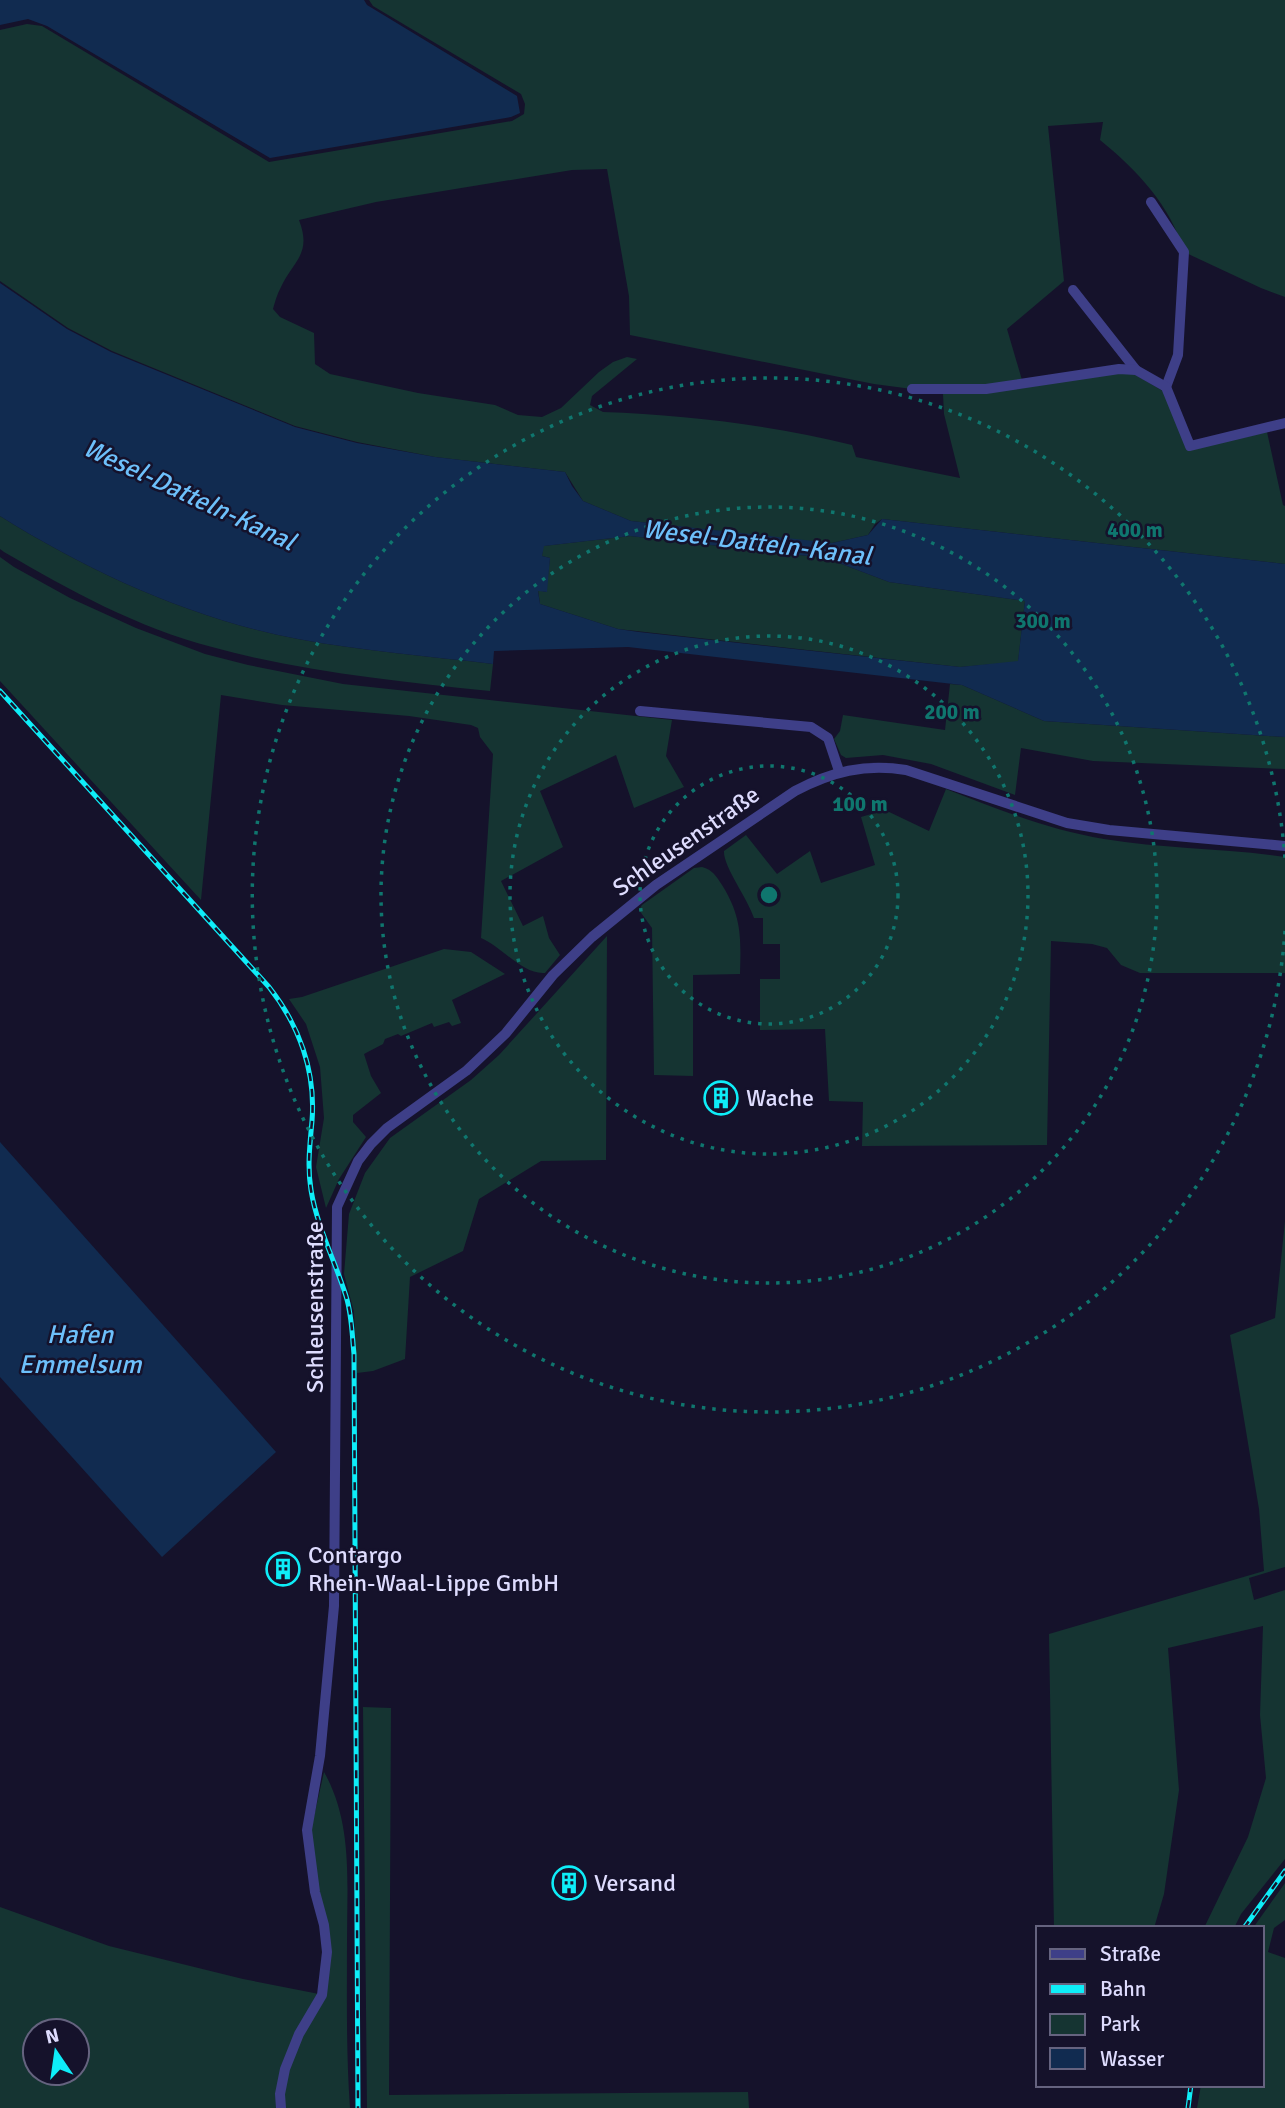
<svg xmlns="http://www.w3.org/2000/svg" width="1285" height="2108" font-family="Signika,sans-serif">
	<rect width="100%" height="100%" fill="#15122b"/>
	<g fill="#153432" fill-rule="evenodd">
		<path d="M369,0H1285V297L1261,288L1184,252C1171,206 1137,170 1100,140L1103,122L1048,126L1064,281L1007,329L1022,380L986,385L912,389L874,384L630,335L629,296L607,169L572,170L376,202L299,220C312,254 294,260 281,287C277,294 275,302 273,309L280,317L314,333L315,364L330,374L418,393L495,405L518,415L542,417L561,408L599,372L613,362L627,357L637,359L592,396L590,405L603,412C687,415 770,425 852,445L856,457L960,478L944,414L943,394L980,392L1117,373H1132L1163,391L1188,450L1267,432L1283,505L1285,506V564L882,519L875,524L868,535L832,543L815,542L631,521L583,501L565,472L435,457L357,442L295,426L112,351L68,328L0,281V30L27,24L42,26L269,162L512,121L524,114L525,104L521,94L373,6Z"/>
		<path d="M0,516C91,573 192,619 298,639C362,651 428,656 493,664L490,691C396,681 303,672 212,647C138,628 69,590 4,552L0,549Z"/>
		<path d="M630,536L826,558L889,582L1025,601L1018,662L960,667L618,629L540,604L538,590L546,592L550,558L542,556L543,546Z"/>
		<path d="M0,557L14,567L70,598L136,628L205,654L248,665L343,684L672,720L666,756L684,787L634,808L616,755L540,791L563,847L501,881L523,926L543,916L549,938L560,955L545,973C523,975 502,947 481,938L493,754L480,737L478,728L471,725L409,716L282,705L221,695L201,900L0,681Z"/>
		<path d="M950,684L962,685L1044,721L1285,737V769L1093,761L1021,748L1015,795L931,764L883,755L846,758L841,755L834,739L840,731L843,715L945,730Z"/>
		<path d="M946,789C997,809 1049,830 1104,839C1164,849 1225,848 1285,857V973H1140L1121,965L1107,948L1092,944L1051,941L1047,1145L862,1146L863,1102L829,1101L825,1029L760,1030V979H780V944H763V918H754C748,899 723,866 724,851L746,835L777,874L810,851L821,883L875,865L861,817L885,810L929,831Z"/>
		<path d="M702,867C713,870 716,876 722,885C742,917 741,938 740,974L693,975V1076L654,1075L652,928L639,910L642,905L694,868Z"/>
		<path d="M607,936L606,1160L541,1161L479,1199L463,1251L410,1277L405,1359L373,1371L357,1373L354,1312L344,1274L349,1214L365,1173L390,1138L471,1080L499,1055Z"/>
		<path d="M444,949L471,952L505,974L452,1000L461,1023L452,1026L449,1022L434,1027L432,1023L401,1036L398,1034L385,1039L383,1044L364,1054L371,1076L381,1093L353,1115V1122L366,1137L339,1179L326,1208L316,1167L324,1118L320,1067L306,1024L289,999L302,997Z"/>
		<path d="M1285,1221V1567L1249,1578L1254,1600L1285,1590V1859L1241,1914L1234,1928H1204L1248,1837L1266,1778L1260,1715L1263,1626L1168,1648L1179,1790L1164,1894L1154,1928H1054L1049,1634L1264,1571L1259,1509L1230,1335L1275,1318Z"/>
		<path d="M363,1707L391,1708L389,2095L748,2092L749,2108H367Z"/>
		<path d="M324,1772C353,1823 347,1883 347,1941C347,1996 346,2052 350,2108H285L284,2094L289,2069L302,2035L326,1996L319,1892L311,1830Z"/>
		<path d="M1285,1883V1920L1274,1928L1268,1952L1285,1958V2108H1197L1201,2085H1262V1928H1253Z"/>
		<path d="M0,1907L109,1946L243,1979L319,1994L296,2033L278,2108H0ZM35,2031H77V2073H35Z"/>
	</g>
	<g fill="#112b50" fill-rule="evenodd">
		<path d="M0,0H364L367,5L517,96L520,113L511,117L270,158L47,26L28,19L0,25Z"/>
		<path d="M0,283L67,329L111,352L295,427L357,443L435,457L565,472L572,486L583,501L631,521L832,543L868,535L882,519L1285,564V737L1044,721L962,685L628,647L494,651L493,664C428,656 362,651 298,639C192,619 91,573 0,516ZM630,536L826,558L889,582L1025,601L1018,661L960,667L639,632L618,629L540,604L538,591L547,592L550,558L542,556L544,546Z"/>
		<path d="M0,1142L276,1452L162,1557L0,1377Z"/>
	</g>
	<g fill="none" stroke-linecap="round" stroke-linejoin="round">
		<g stroke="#3e3f88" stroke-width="10">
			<path d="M1151,202L1184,252L1178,355L1166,387"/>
			<path d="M1073,290L1136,370"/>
			<path d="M912,389H986L1119,369L1136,370L1166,387L1190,446L1285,423"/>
			<path d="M640,711L811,727L828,738L839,771"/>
			<path d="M281,2108L280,2094L285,2069L299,2034L322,1995L327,1952L324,1925L315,1892L307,1830L320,1756L334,1606L337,1207L358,1161L371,1144L387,1128L466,1071L506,1033L553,975L592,937L656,885L795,791C831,772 865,763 906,770L1067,823L1109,830L1285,846"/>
		</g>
		<defs>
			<g id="rail">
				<path d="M0,691L269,987C299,1025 316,1071 312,1121C310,1144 307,1166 311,1190C317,1227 335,1261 346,1296C352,1315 352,1335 354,1354L358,2108"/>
				<path d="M1244,1928L1285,1871"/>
				<path d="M1188,2108L1191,2085"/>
			</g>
		</defs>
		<use href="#rail" stroke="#0eedf8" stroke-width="5"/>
		<use href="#rail" stroke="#15122b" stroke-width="2.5" stroke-dasharray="8" stroke-linecap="butt"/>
	</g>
	<g fill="none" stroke="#0f766e" stroke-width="3.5" stroke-dasharray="3.5 7">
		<circle cx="769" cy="895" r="129"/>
		<circle cx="769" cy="895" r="259"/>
		<circle cx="769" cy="895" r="388"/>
		<path d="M1285 931A517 517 0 1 1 1285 859"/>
	</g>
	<defs>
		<symbol id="building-ring" viewBox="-11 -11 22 22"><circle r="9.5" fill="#15122b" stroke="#0eedf8" stroke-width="1.5"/><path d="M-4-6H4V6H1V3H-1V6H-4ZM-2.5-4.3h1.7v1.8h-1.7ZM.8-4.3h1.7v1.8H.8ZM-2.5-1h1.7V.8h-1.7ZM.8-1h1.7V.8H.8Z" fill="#0eedf8"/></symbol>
	</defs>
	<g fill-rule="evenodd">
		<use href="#building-ring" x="702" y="1079" width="38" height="38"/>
		<use href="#building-ring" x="264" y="1550" width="38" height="38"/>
		<use href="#building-ring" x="550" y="1864" width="38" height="38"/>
	</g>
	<g text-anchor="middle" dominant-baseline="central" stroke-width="5" stroke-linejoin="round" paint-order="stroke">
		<g font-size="24" fill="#dedcfe" stroke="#15122b">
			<text transform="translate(686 841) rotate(-35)">Schleusenstraße</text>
			<text transform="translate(315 1307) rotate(-90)">Schleusenstraße</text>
		</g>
		<g font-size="24" fill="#dedcfe" stroke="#15122b" text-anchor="start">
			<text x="746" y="1098">Wache</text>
			<text x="308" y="1555">Contargo<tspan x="308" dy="28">Rhein-Waal-Lippe GmbH</tspan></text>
			<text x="594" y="1883">Versand</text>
		</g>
		<g font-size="26" font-style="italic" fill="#6dc0fb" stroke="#15122b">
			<text transform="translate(189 495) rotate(25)">Wesel-Datteln-Kanal</text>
			<text transform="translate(757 543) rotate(7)">Wesel-Datteln-Kanal</text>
			<text x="80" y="1335">Hafen<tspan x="80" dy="30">Emmelsum</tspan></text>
		</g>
	</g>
	<circle cx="769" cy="895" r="10" fill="#0f766e" stroke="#15122b" stroke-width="3.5"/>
	<g font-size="21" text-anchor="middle" font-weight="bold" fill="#0f766e" stroke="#15122b" stroke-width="5" stroke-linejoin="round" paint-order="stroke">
		<text x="1135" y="537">400 m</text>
		<text x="1043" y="628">300 m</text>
		<text x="952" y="719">200 m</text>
		<text x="860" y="811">100 m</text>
	</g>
	<rect x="1036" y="1926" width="228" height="161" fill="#15122b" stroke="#65637f" stroke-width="2"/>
	<rect x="1050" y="1949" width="35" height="10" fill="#3e3f88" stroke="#65637f" stroke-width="2"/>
	<text x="1100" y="1961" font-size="21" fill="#dedcfe">Straße</text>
	<rect x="1050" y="1984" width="35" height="10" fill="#0eedf8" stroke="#65637f" stroke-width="2"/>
	<text x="1100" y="1996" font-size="21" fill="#dedcfe">Bahn</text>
	<rect x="1050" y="2014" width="35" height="21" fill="#153432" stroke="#65637f" stroke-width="2"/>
	<text x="1100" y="2031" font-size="21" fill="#dedcfe">Park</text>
	<rect x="1050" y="2048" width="35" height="21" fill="#112b50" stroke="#65637f" stroke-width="2"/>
	<text x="1100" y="2066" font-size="21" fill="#dedcfe">Wasser</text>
	<g transform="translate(56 2052) rotate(347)"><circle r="33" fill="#15122b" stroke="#65637f" stroke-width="2"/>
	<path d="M0-5L12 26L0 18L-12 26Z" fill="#0eedf8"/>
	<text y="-10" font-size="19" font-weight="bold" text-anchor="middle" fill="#dedcfe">N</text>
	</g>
</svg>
